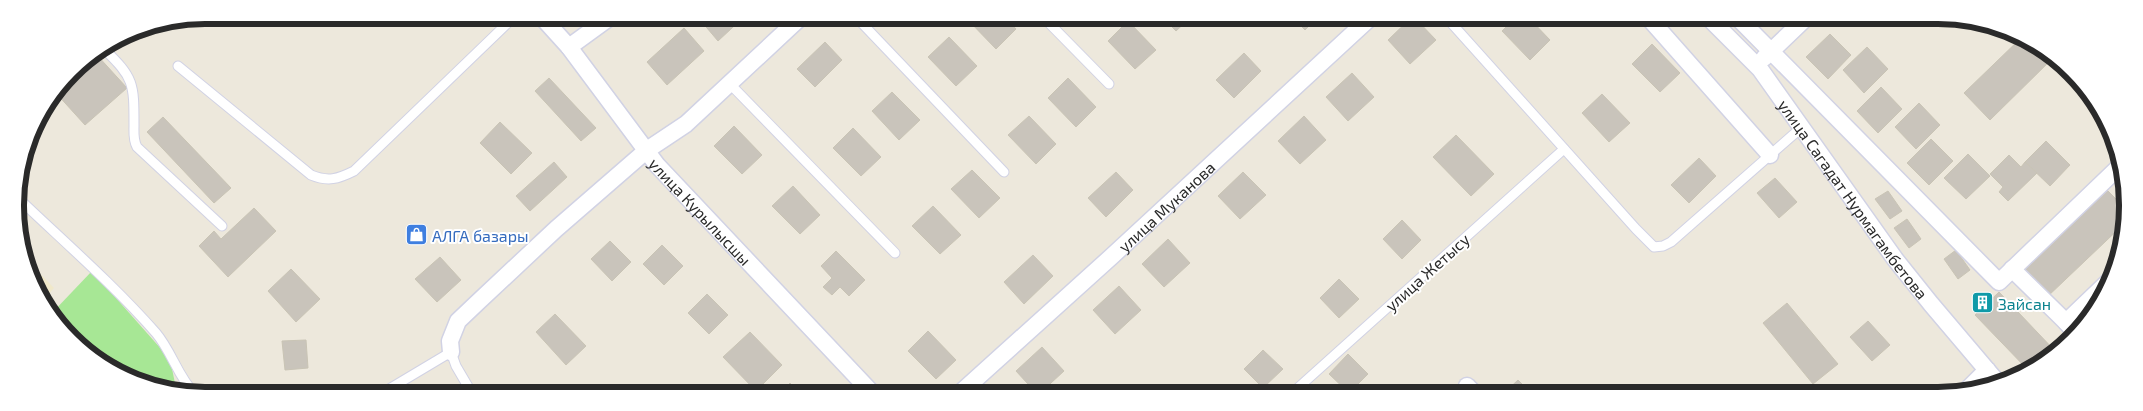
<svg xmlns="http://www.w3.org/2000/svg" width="2143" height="411" font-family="'Exo 2',sans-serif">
	<rect width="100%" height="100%" fill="#ede8dc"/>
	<path fill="#f0e8ca" d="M24,257L54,288L44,299L25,266Z"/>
	<path fill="#a7e795" d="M92,271L170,359L177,393L121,376L62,331L52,313Z"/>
	<g fill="#c9c4bb" stroke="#c9c4b5">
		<path d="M696,15H746L718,41Z"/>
		<path d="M973,16H1004L1016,29L996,49L968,20Z"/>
		<path d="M1161,16H1192L1176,31Z"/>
		<path d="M1291,16H1319L1305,30Z"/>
		<path d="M1413,16L1436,40L1410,64L1388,40Z"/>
		<path d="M1517,16H1527L1550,40L1530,60L1502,31Z"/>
		<path d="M1128,21L1156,50L1135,69L1108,41Z"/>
		<path d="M684,28L704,51L667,85L647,62Z"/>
		<path d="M1830,34L1851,55L1828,79L1806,57Z"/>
		<path d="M949,37L977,66L956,86L928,57Z"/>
		<path d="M2022,37L2032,40L2053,58L1990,120L1964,93Z"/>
		<path d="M825,42L842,60L815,87L797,69Z"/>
		<path d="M1652,44L1680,73L1660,92L1632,64Z"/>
		<path d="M1867,47L1888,69L1864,93L1843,70Z"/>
		<path d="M1244,53L1261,71L1234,98L1216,80Z"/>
		<path d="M96,54L127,88L85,125L56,93L71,71Z"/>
		<path d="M1352,73L1374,97L1348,121L1326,97Z"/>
		<path d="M549,78L596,128L581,141L535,91Z"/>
		<path d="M1068,78L1096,107L1076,127L1048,98Z"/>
		<path d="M1881,87L1902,109L1878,133L1857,111Z"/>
		<path d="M892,92L920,120L899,140L872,111Z"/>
		<path d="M1602,94L1630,123L1609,142L1582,113Z"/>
		<path d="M1919,103L1940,125L1916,149L1895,127Z"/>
		<path d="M1029,116L1056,144L1036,164L1008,135Z"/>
		<path d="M1304,116L1326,140L1300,164L1278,141Z"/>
		<path d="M163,117L231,188L214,203L147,132Z"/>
		<path d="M500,122L532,153L511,174L480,143Z"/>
		<path d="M734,126L762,155L742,174L714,146Z"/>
		<path d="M853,128L881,157L861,176L833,148Z"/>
		<path d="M1456,135L1494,174L1471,196L1433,157Z"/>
		<path d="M1931,139L1953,161L1929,185L1907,163Z"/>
		<path d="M2046,141L2070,165L2050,186L2025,162Z"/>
		<path d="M1968,154L1990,176L1966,199L1944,178Z"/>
		<path d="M2009,155L2021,167L2025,162L2037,173L2008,201L1999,192L2003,187L1990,174Z"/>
		<path d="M1699,158L1716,176L1689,203L1671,185Z"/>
		<path d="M554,162L567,177L530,211L516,196Z"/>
		<path d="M972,170L1000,198L979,218L951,189Z"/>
		<path d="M1116,172L1133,190L1106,217L1088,198Z"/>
		<path d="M1243,172L1266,195L1240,219L1218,196Z"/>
		<path d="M1775,178L1797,202L1779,218L1757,193Z"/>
		<path d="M793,186L820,215L800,234L772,206Z"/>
		<path d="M2107,190L2125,208L2126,222L2046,298L2021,272Z"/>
		<path d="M1888,191L1902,211L1890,219L1875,199Z"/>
		<path d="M933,206L961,235L940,254L912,226Z"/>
		<path d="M254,208L276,231L228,277L199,246L214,231L221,239Z"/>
		<path d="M1907,219L1921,239L1909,248L1894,228Z"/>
		<path d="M1402,220L1421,240L1402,259L1383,239Z"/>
		<path d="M1168,239L1190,263L1164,287L1142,264Z"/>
		<path d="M610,241L631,262L612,281L591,259Z"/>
		<path d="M662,245L683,266L664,285L643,264Z"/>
		<path d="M1956,250L1970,270L1958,279L1944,259Z"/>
		<path d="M836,251L865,280L849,296L840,287L832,295L823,287L832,278L821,266Z"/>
		<path d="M1033,255L1053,276L1024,304L1004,282Z"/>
		<path d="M440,257L461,280L437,302L415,279Z"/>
		<path d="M291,269L320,299L296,322L268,291Z"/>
		<path d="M1339,279L1359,299L1339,318L1320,298Z"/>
		<path d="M1119,286L1141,310L1115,334L1093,310Z"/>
		<path d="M1999,292L2056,352L2029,371L1975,315Z"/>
		<path d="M707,294L728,315L709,334L688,313Z"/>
		<path d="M1984,295L1989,301L1981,310L1975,304Z"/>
		<path d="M1787,303L1838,364L1813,384L1763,323Z"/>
		<path d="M555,314L586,346L566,365L536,332Z"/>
		<path d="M1868,321L1890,345L1872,361L1850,337Z"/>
		<path d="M928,331L956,360L936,379L908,351Z"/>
		<path d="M750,332L782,365L756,391L723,357Z"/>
		<path d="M306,340L308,368L285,370L282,341Z"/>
		<path d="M1042,347L1064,371L1038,395L1016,371Z"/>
		<path d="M1263,350L1283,369L1263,388L1244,369Z"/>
		<path d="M1348,354L1368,374L1349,393L1329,374Z"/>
		<path d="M1518,380L1533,395H1502Z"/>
		<path d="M790,383L802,395H779Z"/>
	</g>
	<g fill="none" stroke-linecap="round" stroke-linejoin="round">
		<defs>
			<g id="lane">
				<path d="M855,16L1004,172"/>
				<path d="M1042,16L1109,84"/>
				<path d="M1445,16L1636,229L1654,247L1663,246L1671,242L1802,127"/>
				<path d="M104,49C134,78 134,83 134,125C134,133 133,140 137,147L222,226"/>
				<path d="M178,66L311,175C328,182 338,179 354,171L516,15"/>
				<path d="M730,84L895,253"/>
				<path d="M16,196C63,241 113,284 156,333C172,352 178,377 195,394"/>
				<path d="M379,395L451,352L456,366L473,395"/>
				<path d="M1290,395L1564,149"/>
			</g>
			<g id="street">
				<path id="s1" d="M540,15L569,47L657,165L874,395"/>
				<path d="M1647,16L1770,155"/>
				<path id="s2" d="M1707,16L1760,69L1895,259L1931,304L1998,383"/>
				<path d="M1736,16L1999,282L2122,164"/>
				<path d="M569,47L613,15"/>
				<path d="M1764,58L1808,16"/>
				<path d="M2012,269L2066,322L2112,278"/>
				<path d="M2066,322L2077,334"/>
				<path d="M451,352L450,341L458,321L478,302L556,229L647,150L686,124L802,16"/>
				<path d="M1467,386L1476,395"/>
				<path d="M1965,392L1987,370"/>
				<path id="s3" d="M958,395L1111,257L1372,16"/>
			</g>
		</defs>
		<use href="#lane" stroke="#d1d2e4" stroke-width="11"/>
		<use href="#street" stroke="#d1d2e4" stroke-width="19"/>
		<use href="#lane" stroke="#fff" stroke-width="9"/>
		<use href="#street" stroke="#fff" stroke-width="16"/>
	</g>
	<defs>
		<symbol id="shop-square" viewBox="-11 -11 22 22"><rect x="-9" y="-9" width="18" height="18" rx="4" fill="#3f7fe0" stroke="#fff"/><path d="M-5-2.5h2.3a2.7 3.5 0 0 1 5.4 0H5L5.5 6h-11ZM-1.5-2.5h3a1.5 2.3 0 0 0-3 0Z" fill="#fff"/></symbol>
		<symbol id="building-square" viewBox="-11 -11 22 22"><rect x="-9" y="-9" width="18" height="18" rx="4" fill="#0f9aa8" stroke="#fff"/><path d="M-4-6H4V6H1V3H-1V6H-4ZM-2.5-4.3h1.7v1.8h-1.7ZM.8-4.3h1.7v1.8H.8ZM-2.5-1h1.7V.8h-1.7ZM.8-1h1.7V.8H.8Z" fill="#fff"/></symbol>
	</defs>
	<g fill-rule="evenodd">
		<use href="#shop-square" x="404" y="222" width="25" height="25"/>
		<use href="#building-square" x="1970" y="290" width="25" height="25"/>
	</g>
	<g text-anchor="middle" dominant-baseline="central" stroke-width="4" stroke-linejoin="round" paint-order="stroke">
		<g font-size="16" fill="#2a2a2a" stroke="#fff">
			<text stroke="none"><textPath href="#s2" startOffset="235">улица Сагадат Нурмагамбетова</textPath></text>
			<text stroke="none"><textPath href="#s3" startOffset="281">улица Муканова</textPath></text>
			<text stroke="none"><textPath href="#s1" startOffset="254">улица Курылысшы</textPath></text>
			<text transform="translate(1427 272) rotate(-42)">улица Жетысу</text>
		</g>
		<g font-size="16" fill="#366cbe" stroke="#fff" text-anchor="start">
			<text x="432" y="235">АЛГА базары</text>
		</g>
		<g font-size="16" fill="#0d838f" stroke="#fff" text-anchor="start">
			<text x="1998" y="303">Зайсан</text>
		</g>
	</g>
	<path d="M0 0H2143V411H0ZM205 24H1938A181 181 0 0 1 2119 205V206A181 181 0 0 1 1938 387H205A181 181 0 0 1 24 206V205A181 181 0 0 1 205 24Z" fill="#fff" fill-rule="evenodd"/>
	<path fill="none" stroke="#2a2a2a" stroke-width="6" d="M205 24H1938A181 181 0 0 1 2119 205V206A181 181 0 0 1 1938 387H205A181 181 0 0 1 24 206V205A181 181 0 0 1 205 24Z"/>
</svg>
